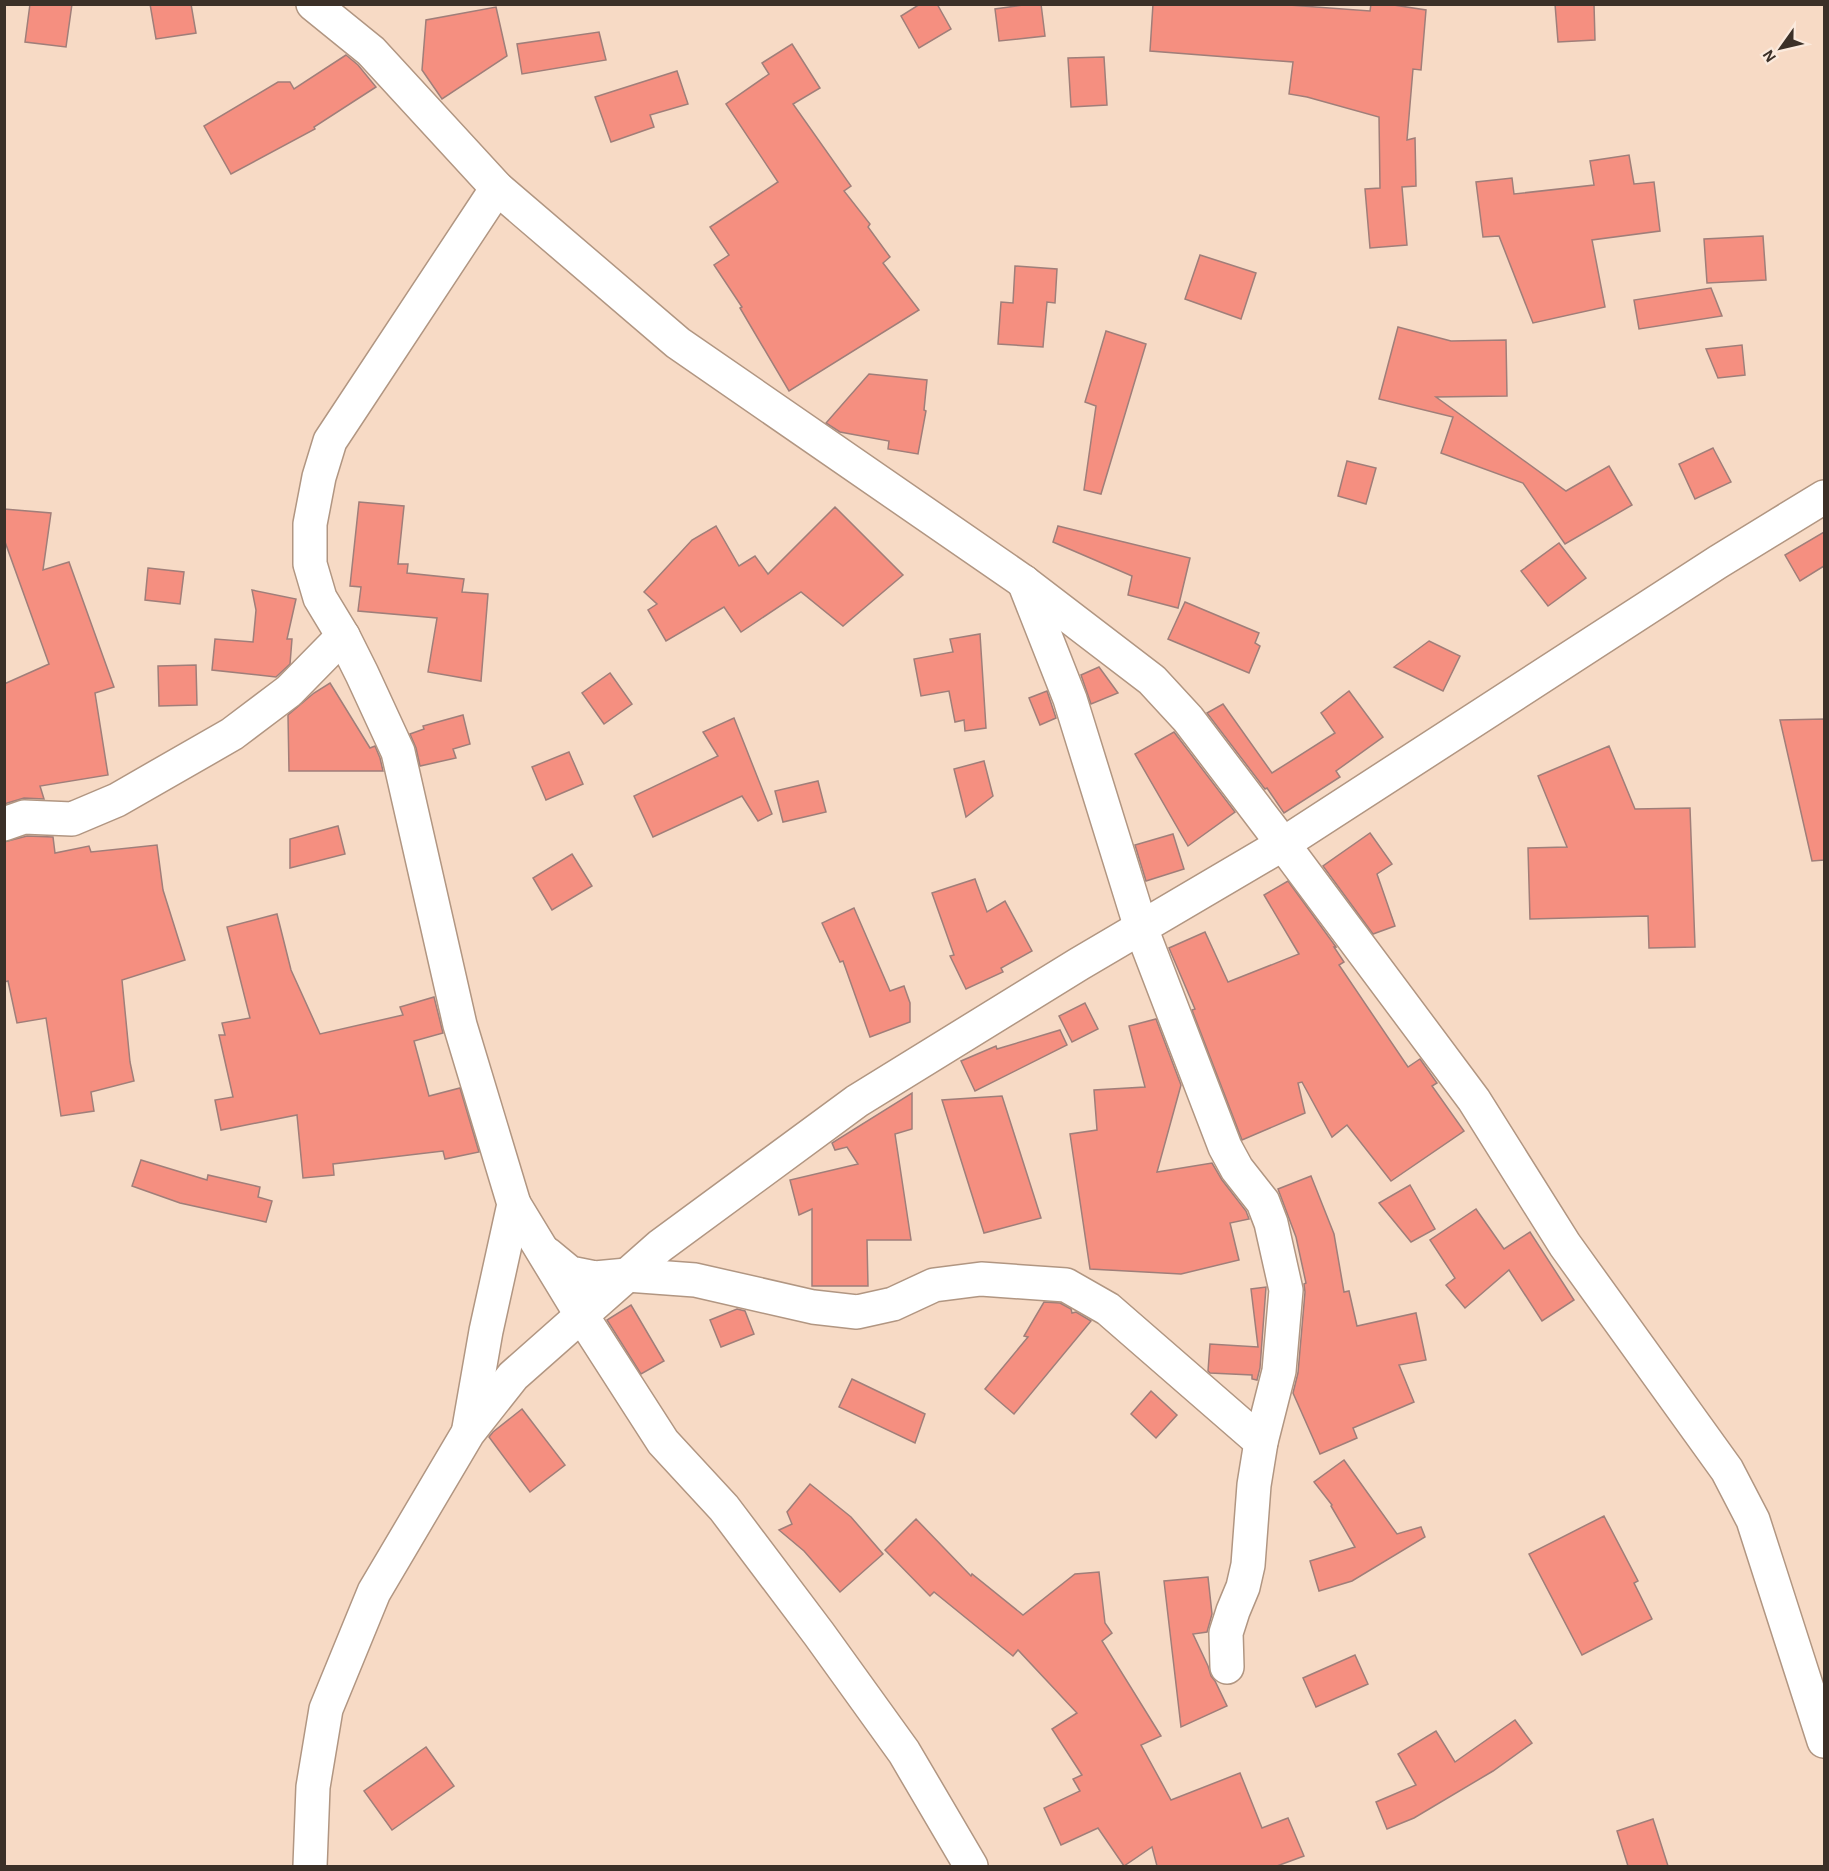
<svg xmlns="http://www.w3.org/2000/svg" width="1829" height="1871" font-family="'Alegreya Sans',sans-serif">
	<rect width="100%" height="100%" fill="#f7dac5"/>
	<g fill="#f58f80" stroke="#a07e79" stroke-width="1.5">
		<path d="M30,4H72L66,47L25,42Z"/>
		<path d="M150,4H191L196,33L156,39Z"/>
		<path d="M920,4H937L951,29L919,48L901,16Z"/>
		<path d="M1030,4H1041L1045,36L999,41L995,9Z"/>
		<path d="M1153,4H1275L1370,11L1371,4H1387L1426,10L1421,70L1413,69L1407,140L1415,138L1416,186L1402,187L1407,245L1370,248L1365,189L1380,188L1379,117L1307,97L1289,94L1293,62L1150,51Z"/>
		<path d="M1555,4H1594L1595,40L1558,42Z"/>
		<path d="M496,7L507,56L442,99L422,70L426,20Z"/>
		<path d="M599,32L606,60L522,74L517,44Z"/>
		<path d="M792,44L820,88L793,104L851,186L844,191L870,224L868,227L890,257L883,263L919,310L789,391L740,308L742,307L714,265L729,255L710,227L778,182L726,104L769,74L762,63Z"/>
		<path d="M346,55L358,65L376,87L314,127L315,129L231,174L204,126L278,82H290L294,89Z"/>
		<path d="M1104,57L1107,105L1071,107L1068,58Z"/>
		<path d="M677,71L688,104L650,115L654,127L611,142L595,97Z"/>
		<path d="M1629,155L1634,184L1654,182L1660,231L1592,240L1605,307L1533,323L1499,236L1483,237L1476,182L1512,178L1514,194L1594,185L1590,161Z"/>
		<path d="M1763,236L1766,280L1707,283L1704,239Z"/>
		<path d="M1200,255L1256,273L1241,319L1185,299Z"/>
		<path d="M1015,266L1057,269L1055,303L1047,302L1043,347L998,344L1001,302L1013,303Z"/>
		<path d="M1711,288L1722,316L1639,329L1634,300Z"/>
		<path d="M1398,327L1451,341L1506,340L1507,396L1436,397L1566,491L1609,466L1632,505L1565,544L1523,483L1441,453L1453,417L1379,399Z"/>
		<path d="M1106,331L1146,344L1101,494L1084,490L1096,406L1085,402Z"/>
		<path d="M1742,345L1745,375L1718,378L1706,349Z"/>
		<path d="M869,374L927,380L924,410L926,411L918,454L888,449L889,441L840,432L826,423Z"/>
		<path d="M1713,448L1731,482L1695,499L1679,464Z"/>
		<path d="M1347,461L1376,468L1366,504L1338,496Z"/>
		<path d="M359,502L404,506L398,564H408L407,573L464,579L462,592L488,594L481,681L428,672L437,618L358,611L361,587L350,586Z"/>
		<path d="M835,507L903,575L843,626L801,592L741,632L724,607L666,641L648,610L657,604L644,592L692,540L716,526L739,566L755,556L768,574Z"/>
		<path d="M4,509L51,513L43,570L69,562L114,687L95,693L108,775L40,786L44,799L24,798L4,804V684L49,664L4,539Z"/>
		<path d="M1058,526L1190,558L1178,608L1128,595L1132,576L1053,542Z"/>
		<path d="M1824,532V566L1800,581L1785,555Z"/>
		<path d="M1559,543L1586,578L1548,606L1521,571Z"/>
		<path d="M148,568L184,572L180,604L145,600Z"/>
		<path d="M252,590L296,599L287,639H292L290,664L276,677L212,670L215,639L253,642L256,610Z"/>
		<path d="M1185,602L1259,633L1255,643L1260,646L1249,673L1168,639Z"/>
		<path d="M980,634L986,728L965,731L964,720L955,722L949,691L921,696L914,659L953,652L950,639Z"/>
		<path d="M1429,641L1460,656L1443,691L1394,667Z"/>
		<path d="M196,665L197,705L159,706L158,666Z"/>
		<path d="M1099,667L1118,693L1091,704L1081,675Z"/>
		<path d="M610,673L632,704L604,724L582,693Z"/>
		<path d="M330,683L370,748L375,746L380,758L383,771H289L288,715L314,693Z"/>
		<path d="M1047,691L1056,718L1040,725L1029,698Z"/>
		<path d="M1349,691L1383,737L1336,771L1340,777L1284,813L1267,788L1265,789L1207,713L1223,704L1272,773L1335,733L1321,713Z"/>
		<path d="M463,715L470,744L453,749L456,758L420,766L416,748L410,734L424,729L423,726Z"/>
		<path d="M734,718L772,814L758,821L742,796L653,837L634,796L718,756L703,732Z"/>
		<path d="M1824,719V860L1812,861L1780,720Z"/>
		<path d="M1174,732L1235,812L1188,846L1135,754Z"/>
		<path d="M1609,746L1635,809L1690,808L1695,947L1649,948L1648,916L1530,919L1528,848L1567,847L1538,776Z"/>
		<path d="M569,752L583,784L546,800L532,767Z"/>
		<path d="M984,761L993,796L966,817L954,769Z"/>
		<path d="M818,781L826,812L783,822L775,791Z"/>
		<path d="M338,826L345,854L290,868V839Z"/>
		<path d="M1370,833L1392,864L1377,874L1395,926L1373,934L1323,866Z"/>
		<path d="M1173,834L1184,869L1146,881L1135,845Z"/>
		<path d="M27,836L53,837L55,853L89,846L91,852L157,845L163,890L185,960L122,980L130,1062L134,1081L91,1092L94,1111L61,1116L46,1018L17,1023L8,981L4,982V842Z"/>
		<path d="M572,854L592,886L552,910L533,878Z"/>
		<path d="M975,879L987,912L1005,901L1032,951L1001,968L1003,972L966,989L950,956L954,955L932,893Z"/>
		<path d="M1288,881L1336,947H1334L1344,962L1339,965L1408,1067L1420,1059L1437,1083L1432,1086L1464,1131L1391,1181L1347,1125L1332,1137L1302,1082L1298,1083L1305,1113L1242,1140L1192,1010L1195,1009L1169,948L1205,932L1228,982L1299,954L1264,895Z"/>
		<path d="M854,908L890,991L904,986L910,1003V1022L870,1037L843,961L840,962L822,923Z"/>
		<path d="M277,914L291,970L320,1034L403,1015L400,1007L434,997L443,1033L414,1041L429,1096L460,1088L479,1152L445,1159L443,1151L333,1164L334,1175L303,1178L297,1115L221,1130L215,1100L233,1097L219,1035H225L222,1023L250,1018L227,927Z"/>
		<path d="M1085,1003L1098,1029L1072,1042L1059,1016Z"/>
		<path d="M1156,1019L1181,1085L1157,1172L1212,1163L1222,1180L1246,1211L1249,1219L1230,1223L1239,1260L1181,1274L1090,1269L1070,1134L1097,1130L1094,1090L1145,1087L1129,1026Z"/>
		<path d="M1060,1030L1067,1045L975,1091L961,1061L996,1046L997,1049Z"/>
		<path d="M912,1093V1129L895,1134L911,1240H867L868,1286H812V1209L799,1215L790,1180L858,1164L847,1147L835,1150L832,1143Z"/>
		<path d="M1002,1096L1041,1218L984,1233L942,1100Z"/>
		<path d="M141,1160L207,1180L208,1175L260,1187L258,1197L272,1201L266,1222L180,1203L132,1186Z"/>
		<path d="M1311,1176L1334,1234L1344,1292L1349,1291L1357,1326L1416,1313L1426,1360L1399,1365L1414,1402L1353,1428L1357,1438L1320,1454L1293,1393L1298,1373L1305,1292L1304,1284L1306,1283L1296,1237L1278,1189Z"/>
		<path d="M1410,1185L1435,1229L1411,1242L1379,1203Z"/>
		<path d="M1476,1209L1504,1249L1530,1232L1574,1300L1542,1321L1509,1270L1465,1308L1446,1285L1455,1278L1430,1240Z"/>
		<path d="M1266,1287L1260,1368L1257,1380L1252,1379V1375L1210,1373L1208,1371L1210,1344L1258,1347L1251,1289Z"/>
		<path d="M1044,1302L1060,1303L1071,1309L1072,1313L1076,1312L1091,1321L1014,1414L985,1389L1028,1337L1024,1336Z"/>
		<path d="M631,1305L664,1361L641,1374L607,1320Z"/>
		<path d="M737,1309L745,1311L754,1334L721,1347L710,1320Z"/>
		<path d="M852,1379L925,1414L915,1443L839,1407Z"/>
		<path d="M1151,1391L1177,1415L1156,1438L1131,1414Z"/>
		<path d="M522,1409L565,1465L530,1492L489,1437L493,1432Z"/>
		<path d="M1344,1460L1397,1534L1421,1527L1425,1537L1352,1581L1319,1591L1310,1561L1355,1547L1331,1506L1332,1505L1314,1482Z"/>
		<path d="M810,1484L851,1517L883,1554L840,1592L804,1551L779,1530L792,1524L787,1512Z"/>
		<path d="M1604,1516L1638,1581L1634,1583L1652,1619L1582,1655L1529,1554Z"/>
		<path d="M916,1519L971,1576L972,1574L1023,1615L1075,1574L1099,1572L1105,1623L1112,1633L1102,1641L1161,1736L1141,1745L1171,1800L1240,1773L1262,1828L1288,1818L1304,1856L1277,1866H1157L1152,1847L1124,1866L1098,1828L1061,1845L1044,1808L1080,1791L1073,1779L1082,1775L1052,1729L1077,1713L1018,1650L1013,1656L934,1592L930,1596L885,1550Z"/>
		<path d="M1208,1577L1212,1614L1207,1632L1193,1634L1208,1666L1211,1676L1215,1681L1227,1706L1181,1727L1164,1581Z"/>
		<path d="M1355,1655L1368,1684L1316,1707L1303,1678Z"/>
		<path d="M1515,1720L1532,1743L1493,1771L1414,1818L1387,1829L1376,1802L1416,1785L1398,1754L1436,1731L1455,1762Z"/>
		<path d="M426,1747L454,1786L392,1830L364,1791Z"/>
		<path d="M1653,1819L1668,1866H1628L1617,1831Z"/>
	</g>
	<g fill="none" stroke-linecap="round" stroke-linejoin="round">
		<defs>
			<g id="minor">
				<path d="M313,4L371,51L497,188L678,343L1024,582L1152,680L1188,719L1283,844L1474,1100L1565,1245L1727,1470L1753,1520L1824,1741"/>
				<path d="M1024,582L1070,699L1141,928L1225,1147L1237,1169L1263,1202L1271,1223L1286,1290L1279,1371L1261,1442L1254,1485L1248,1565L1243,1587L1233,1611L1226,1633L1227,1667"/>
				<path d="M4,824L24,817L72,819L117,800L232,734L289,691L343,636"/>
				<path d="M514,1204L582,1316L663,1442L724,1508L819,1634L904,1752L971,1866"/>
				<path d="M547,1254L570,1273L595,1278L627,1275L695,1280L813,1307L857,1312L893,1304L934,1285L981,1279L1066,1285L1108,1309L1261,1442"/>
				<path d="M469,1428L486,1331L514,1204L460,1025L398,752L362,674L343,636L320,598L310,564V524L319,477L330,441L497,188"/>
				<path d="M310,1866L313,1787L326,1709L374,1592L468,1433L513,1376L660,1246L857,1101L1079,964L1283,844L1718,562L1824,497"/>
			</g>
		</defs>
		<use href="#minor" stroke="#b19682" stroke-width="36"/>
		<use href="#minor" stroke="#fff" stroke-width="33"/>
	</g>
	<rect width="1829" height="1871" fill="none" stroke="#3b3028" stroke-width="12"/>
	<g transform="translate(1781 48) rotate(236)" stroke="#fbeadd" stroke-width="4.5" paint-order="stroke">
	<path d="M0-4.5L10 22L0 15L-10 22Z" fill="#3b3028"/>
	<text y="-9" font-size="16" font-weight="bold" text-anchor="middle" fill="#3b3028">N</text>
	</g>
</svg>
